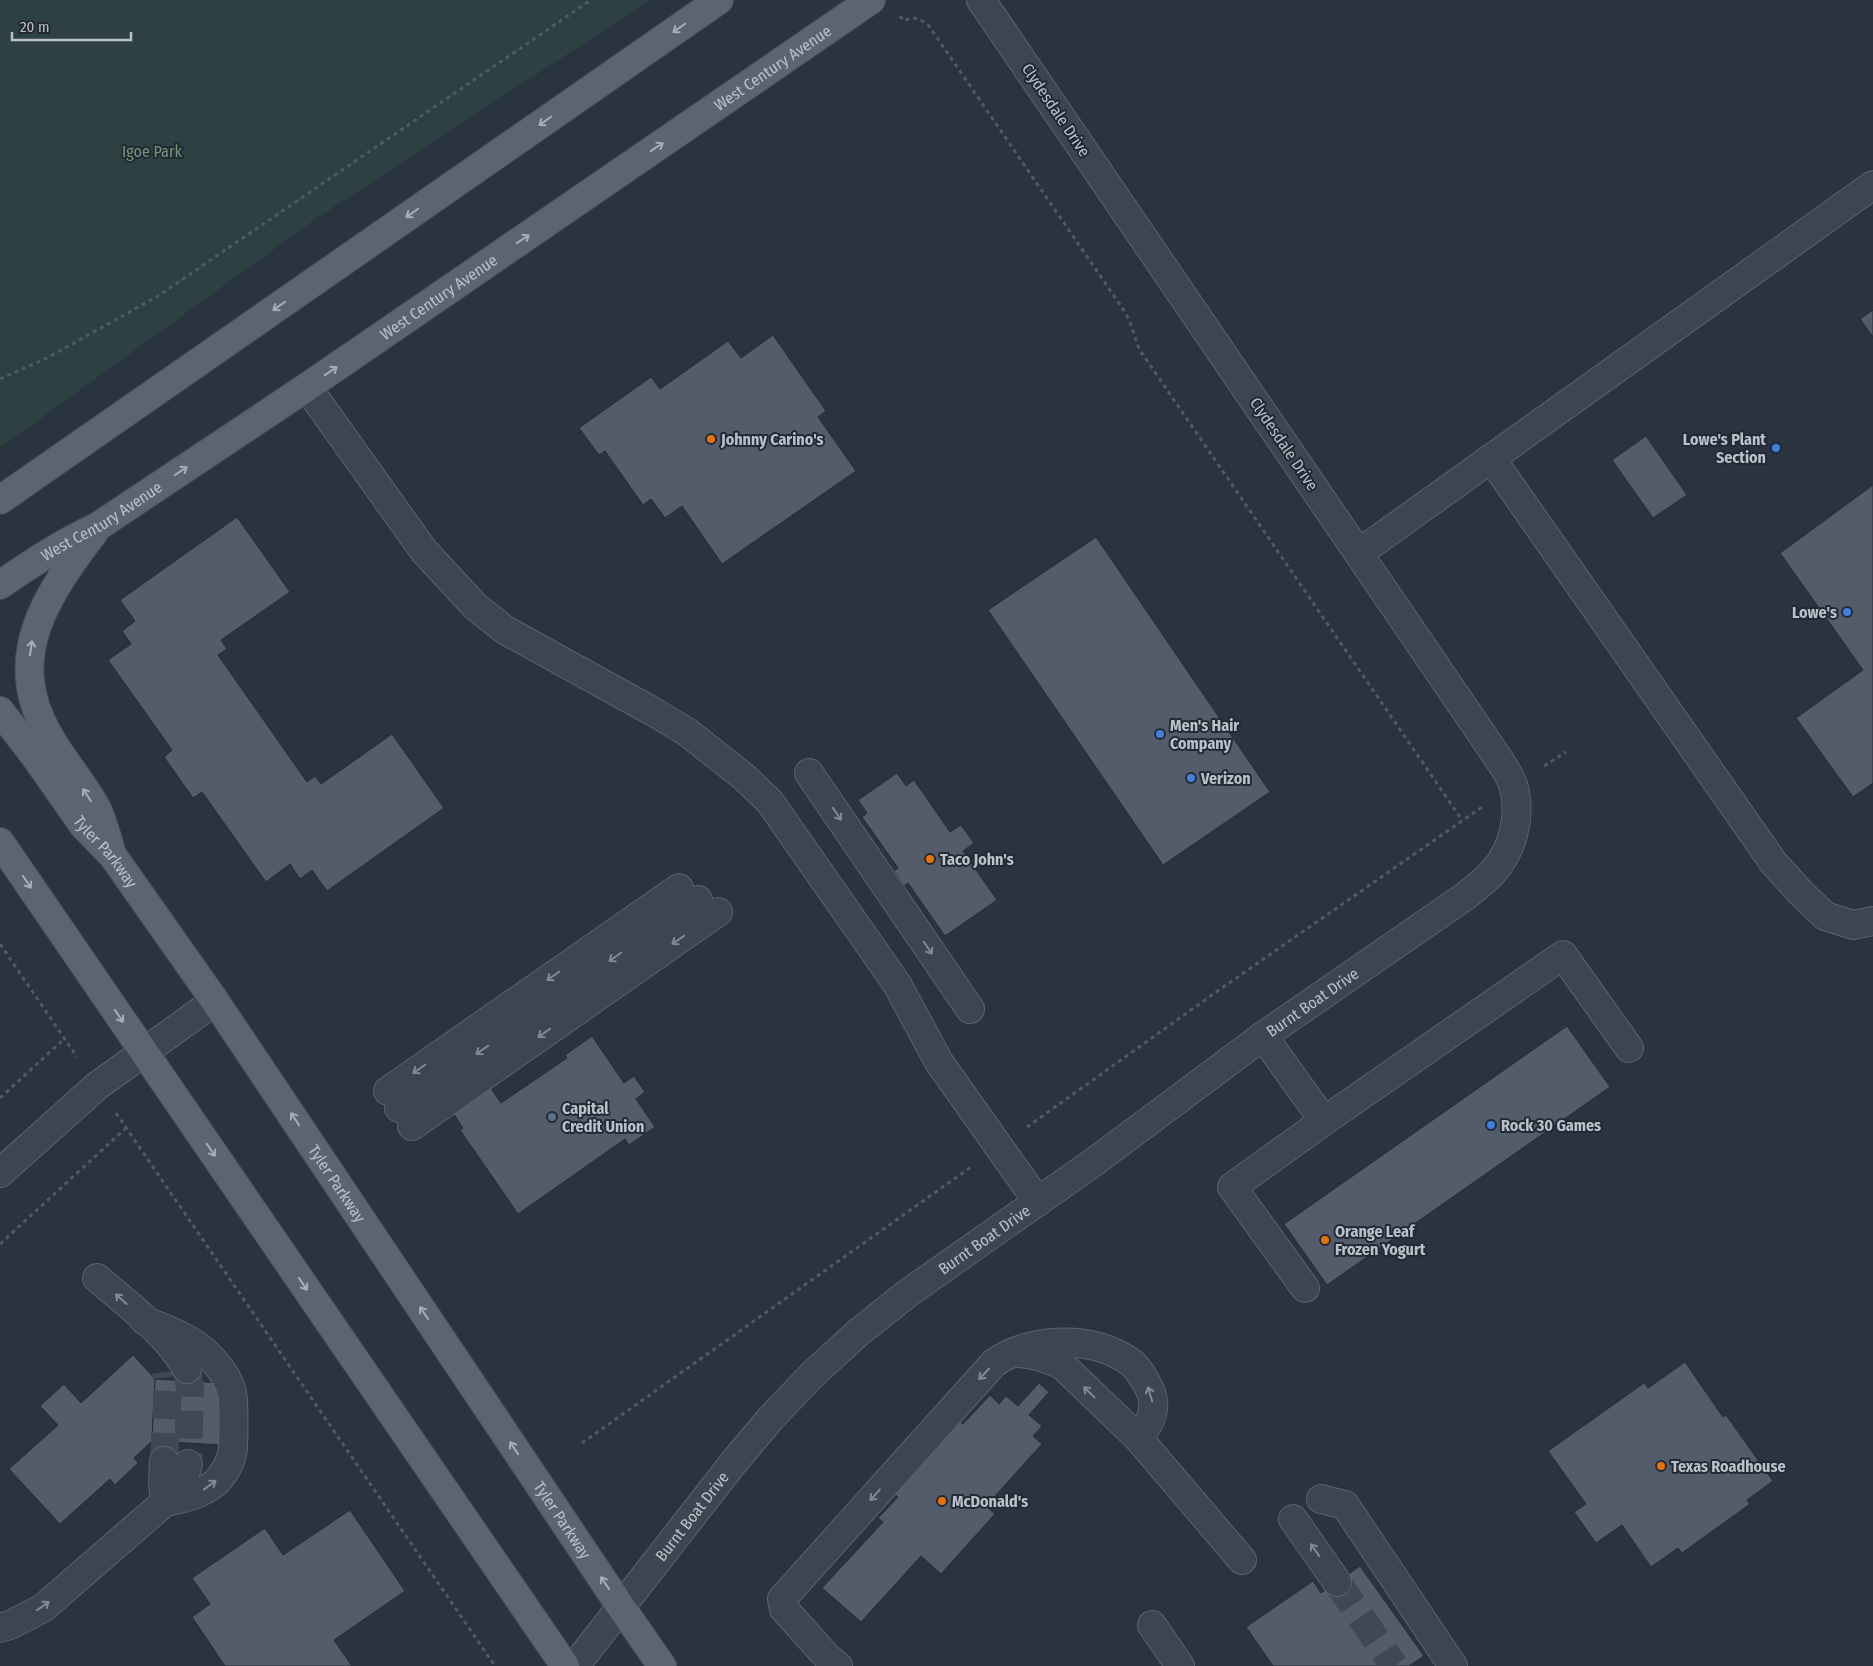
<svg xmlns="http://www.w3.org/2000/svg" width="1873" height="1666" font-family="'Fira Sans Condensed',sans-serif">
	<rect width="100%" height="100%" fill="#2a3340"/>
	<path fill="#2d4042" d="M0,0H650L317,218L0,448Z"/>
	<g fill="#535c6a" stroke="#242c37">
		<path d="M1873,310V337L1860,319Z"/>
		<path d="M773,335L826,411L818,417L856,471L722,564L682,506L665,518L651,499L643,505L605,451L599,455L579,428L651,377L660,389L728,341L741,358Z"/>
		<path d="M1646,436L1687,495L1653,518L1612,460Z"/>
		<path d="M1873,485V783L1853,797L1796,718L1863,670L1780,553Z"/>
		<path d="M237,517L290,592L221,640L227,649L218,655L307,782L315,776L321,784L392,734L444,808L327,891L312,870L300,879L290,864L266,882L202,792L193,798L164,757L172,750L108,660L131,644L122,631L135,621L120,600Z"/>
		<path d="M1096,537L1270,792L1163,865L988,610Z"/>
		<path d="M897,773L906,786L914,780L950,832L961,825L974,843L963,851L997,900L945,936L908,883L904,886L894,871L898,868L862,817L867,813L858,800Z"/>
		<path d="M1567,1026L1610,1087L1327,1285L1284,1224Z"/>
		<path d="M592,1036L624,1083L634,1076L645,1092L636,1099L655,1127L629,1145L625,1139L518,1214L460,1130L463,1128L449,1107L486,1081L501,1103L567,1058L565,1055Z"/>
		<path d="M133,1355L155,1379L152,1441L134,1458L138,1463L115,1485L110,1479L60,1524L9,1469L58,1425L40,1406L64,1384L81,1403Z"/>
		<path d="M1685,1362L1723,1417L1726,1415L1773,1481L1747,1500L1750,1504L1682,1553L1678,1548L1651,1567L1622,1525L1596,1543L1574,1512L1586,1504L1548,1451L1644,1383L1648,1388Z"/>
		<path d="M155,1379L223,1383L220,1445L152,1441Z"/>
		<path d="M1039,1383L1049,1392L1029,1415L1042,1426L1033,1436L1042,1444L986,1506L995,1514L941,1574L921,1556L861,1622L822,1588L883,1522L878,1518L898,1497L892,1492L958,1420L963,1424L990,1395L999,1404L1006,1396L1018,1406Z"/>
		<path d="M350,1510L405,1591L334,1640L352,1666H225L192,1617L210,1604L192,1578L265,1528L283,1555Z"/>
		<path d="M1360,1566L1424,1656L1409,1666H1273L1246,1627L1313,1581L1321,1593Z"/>
	</g>
	<g fill="none" stroke-linecap="round" stroke-linejoin="round">
		<g stroke="#404855" stroke-width="28" stroke-dasharray="28 14" stroke-linecap="butt">
			<path d="M187,1369L190,1387L188,1464"/>
			<path d="M164,1461L168,1390L166,1372"/>
			<path d="M1337,1582L1394,1666"/>
		</g>
		<defs>
			<g id="minor">
				<path d="M307,387L424,551L476,607L505,630L652,711L687,732L744,777L770,802L897,984L939,1062L1038,1202"/>
				<path d="M1491,458L1773,862L1800,892L1825,916L1853,925L1873,921"/>
				<path d="M1359,553L1873,185"/>
				<path d="M809,773L970,1009"/>
				<path d="M1263,1036L1324,1121L1563,955L1629,1048"/>
				<path d="M388,1091L679,888"/>
				<path d="M399,1108L698,900"/>
				<path d="M412,1126L718,912"/>
				<path d="M0,1173L97,1086L215,1001"/>
				<path d="M97,1278C129,1306 166,1332 187,1369"/>
				<path d="M1305,1288L1232,1187L1324,1121"/>
				<path d="M144,1320C164,1329 189,1337 205,1352C216,1362 229,1378 232,1393C234,1399 234,1447 232,1454C230,1464 222,1477 215,1483C200,1495 182,1499 165,1502"/>
				<path d="M1019,1353C1035,1354 1047,1358 1062,1365L1138,1438L1242,1560"/>
				<path d="M164,1461L163,1482L165,1502"/>
				<path d="M1321,1499L1345,1505L1453,1666"/>
				<path d="M1293,1519L1337,1582"/>
				<path d="M1152,1625L1180,1666"/>
				<path d="M0,1628L10,1625L43,1608L165,1502C176,1490 183,1480 188,1464"/>
				<path id="s1" d="M575,1666L734,1462L771,1418L813,1374L859,1332L908,1293L1094,1162L1263,1036L1467,895C1476,887 1486,880 1493,872C1513,850 1522,814 1513,785C1509,773 1501,763 1494,752L981,0"/>
				<path d="M838,1666L828,1658L784,1609L782,1599L994,1363C1032,1337 1091,1335 1129,1361C1138,1367 1143,1377 1148,1386C1159,1406 1152,1422 1138,1438"/>
			</g>
			<g id="major">
				<path d="M0,500L719,0"/>
				<path d="M95,531C48,593 3,656 48,734C62,760 85,785 98,811C103,822 106,835 110,847"/>
				<path id="s2" d="M0,585C32,563 62,543 97,527L307,387L871,0"/>
				<path id="s3" d="M0,711L34,755L83,825L113,856L215,1001L621,1607L662,1666"/>
				<path d="M0,842L565,1666"/>
			</g>
		</defs>
		<use href="#minor" stroke="#5c636d" stroke-width="30"/>
		<use href="#major" stroke="#474e59" stroke-width="30"/>
		<g stroke="#4c5d60" stroke-width="3" stroke-dasharray="4 4" stroke-linecap="butt">
			<path d="M900,16L904,21C914,15 921,19 929,26L1125,312L1130,322L1139,349L1462,820"/>
			<path d="M0,379L47,358L158,296L591,0"/>
			<path d="M1544,766L1566,752"/>
			<path d="M0,944L77,1057"/>
			<path d="M0,1098L64,1039"/>
			<path d="M116,1113L495,1666"/>
			<path d="M1027,1127L1219,990L1482,807"/>
			<path d="M0,1244L126,1128"/>
			<path d="M582,1443L971,1167"/>
		</g>
		<use href="#minor" stroke="#3e4550" stroke-width="28"/>
		<use href="#major" stroke="#5c6470" stroke-width="28"/>
	</g>
	<defs><path id="oneway-shaft" d="M-6 0H5M1.5-3L5.5 0L1.5 3" fill="none" stroke-width="1.6" stroke-linecap="round" stroke-linejoin="round" transform="scale(1.25)"/></defs>
	<g stroke="#a8aeb8">
		<use href="#oneway-shaft" transform="translate(679 28) rotate(145)"/>
		<use href="#oneway-shaft" transform="translate(545 121) rotate(145)"/>
		<use href="#oneway-shaft" transform="translate(657 147) rotate(-34)"/>
		<use href="#oneway-shaft" transform="translate(412 213) rotate(145)"/>
		<use href="#oneway-shaft" transform="translate(523 239) rotate(-34)"/>
		<use href="#oneway-shaft" transform="translate(279 306) rotate(145)"/>
		<use href="#oneway-shaft" transform="translate(331 371) rotate(-34)"/>
		<use href="#oneway-shaft" transform="translate(181 471) rotate(-34)"/>
		<use href="#oneway-shaft" transform="translate(31 648) rotate(-82)"/>
		<use href="#oneway-shaft" transform="translate(87 795) rotate(-123)"/>
		<use href="#oneway-shaft" transform="translate(27 882) rotate(56)"/>
		<use href="#oneway-shaft" transform="translate(119 1016) rotate(56)"/>
		<use href="#oneway-shaft" transform="translate(295 1119) rotate(-124)"/>
		<use href="#oneway-shaft" transform="translate(211 1150) rotate(56)"/>
		<use href="#oneway-shaft" transform="translate(303 1284) rotate(56)"/>
		<use href="#oneway-shaft" transform="translate(424 1313) rotate(-124)"/>
		<use href="#oneway-shaft" transform="translate(514 1448) rotate(-124)"/>
		<use href="#oneway-shaft" transform="translate(605 1583) rotate(-124)"/>
	</g>
	<g stroke="#838993">
		<use href="#oneway-shaft" transform="translate(837 814) rotate(56)"/>
		<use href="#oneway-shaft" transform="translate(678 940) rotate(145)"/>
		<use href="#oneway-shaft" transform="translate(928 948) rotate(56)"/>
		<use href="#oneway-shaft" transform="translate(615 957) rotate(145)"/>
		<use href="#oneway-shaft" transform="translate(553 976) rotate(145)"/>
		<use href="#oneway-shaft" transform="translate(544 1033) rotate(145)"/>
		<use href="#oneway-shaft" transform="translate(482 1050) rotate(145)"/>
		<use href="#oneway-shaft" transform="translate(419 1069) rotate(145)"/>
		<use href="#oneway-shaft" transform="translate(121 1299) rotate(-138)"/>
		<use href="#oneway-shaft" transform="translate(984 1374) rotate(133)"/>
		<use href="#oneway-shaft" transform="translate(1089 1392) rotate(-136)"/>
		<use href="#oneway-shaft" transform="translate(1150 1394) rotate(-107)"/>
		<use href="#oneway-shaft" transform="translate(210 1485) rotate(-36)"/>
		<use href="#oneway-shaft" transform="translate(875 1495) rotate(132)"/>
		<use href="#oneway-shaft" transform="translate(1315 1550) rotate(-125)"/>
		<use href="#oneway-shaft" transform="translate(43 1606) rotate(-35)"/>
	</g>
	<g fill="#e8710a" stroke="#222a35" stroke-width="2">
		<circle cx="711" cy="439" r="5"/>
		<circle cx="930" cy="859" r="5"/>
		<circle cx="1325" cy="1240" r="5"/>
		<circle cx="1661" cy="1466" r="5"/>
		<circle cx="942" cy="1501" r="5"/>
	</g>
	<g fill="#3f7fe0" stroke="#222a35" stroke-width="2">
		<circle cx="1776" cy="448" r="5"/>
		<circle cx="1847" cy="612" r="5"/>
		<circle cx="1160" cy="734" r="5"/>
		<circle cx="1191" cy="778" r="5"/>
		<circle cx="1491" cy="1125" r="5"/>
	</g>
	<circle fill="#5c6f8a" stroke="#222a35" stroke-width="2" cx="552" cy="1117" r="5"/>
	<g text-anchor="middle" dominant-baseline="central" stroke-width="4" stroke-linejoin="round" paint-order="stroke">
		<g font-size="16" fill="#bbc1ca" stroke="#222a35">
			<text stroke="none"><textPath href="#s2" startOffset="930">West Century Avenue</textPath></text>
			<text transform="translate(1056 110) rotate(56)">Clydesdale Drive</text>
			<text stroke="none"><textPath href="#s2" startOffset="525">West Century Avenue</textPath></text>
			<text transform="translate(1284 444) rotate(56)">Clydesdale Drive</text>
			<text stroke="none"><textPath href="#s2" startOffset="120">West Century Avenue</textPath></text>
			<text stroke="none"><textPath href="#s3" startOffset="176">Tyler Parkway</textPath></text>
			<text stroke="none"><textPath href="#s1" startOffset="1000">Burnt Boat Drive</textPath></text>
			<text stroke="none"><textPath href="#s3" startOffset="581">Tyler Parkway</textPath></text>
			<text stroke="none"><textPath href="#s1" startOffset="595">Burnt Boat Drive</textPath></text>
			<text stroke="none"><textPath href="#s1" startOffset="190">Burnt Boat Drive</textPath></text>
			<text stroke="none"><textPath href="#s3" startOffset="986">Tyler Parkway</textPath></text>
		</g>
		<g font-size="16" fill="#74987d" stroke="#222a35">
			<text x="152" y="151">Igoe Park</text>
		</g>
		<g font-size="16" font-weight="bold" fill="#bbc1ca" stroke="#222a35" text-anchor="start">
			<text x="721" y="439">Johnny Carino's</text>
			<text x="1766" y="439" text-anchor="end">Lowe's Plant<tspan x="1766" dy="18">Section</tspan></text>
			<text x="1837" y="612" text-anchor="end">Lowe's</text>
			<text x="1170" y="725">Men's Hair<tspan x="1170" dy="18">Company</tspan></text>
			<text x="1201" y="778">Verizon</text>
			<text x="940" y="859">Taco John's</text>
			<text x="562" y="1108">Capital<tspan x="562" dy="18">Credit Union</tspan></text>
			<text x="1501" y="1125">Rock 30 Games</text>
			<text x="1335" y="1231">Orange Leaf<tspan x="1335" dy="18">Frozen Yogurt</tspan></text>
			<text x="1671" y="1466">Texas Roadhouse</text>
			<text x="952" y="1501">McDonald's</text>
		</g>
	</g>
	<path d="M12 32v8h119v-8" fill="none" stroke="#bbc1ca" stroke-width="2.5"/>
	<text x="20" y="32" font-size="15" fill="#bbc1ca" stroke="#222a35" stroke-width="4" paint-order="stroke">20 m</text>
</svg>
